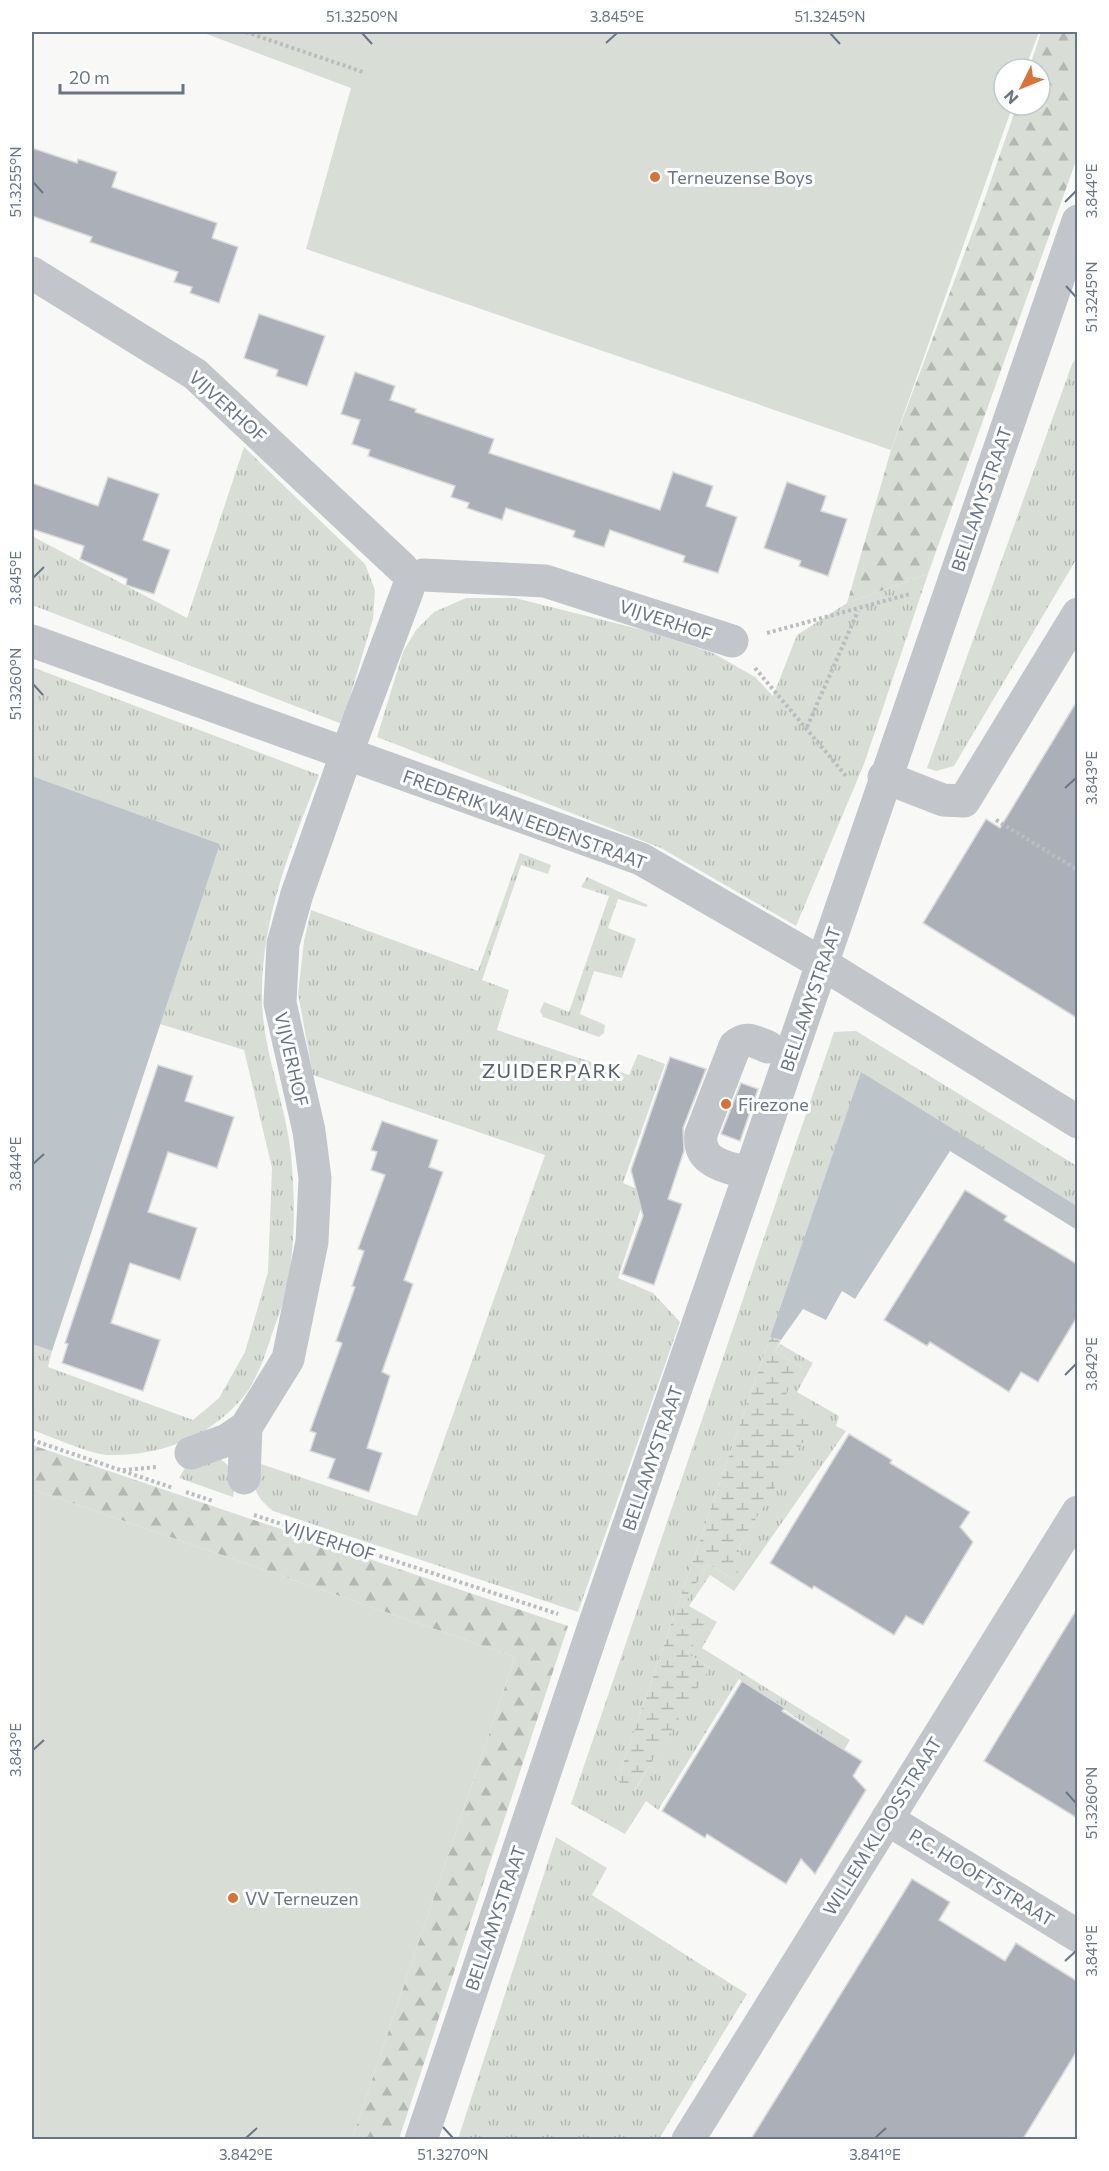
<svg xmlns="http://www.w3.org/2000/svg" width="1109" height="2171" font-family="Commissioner,sans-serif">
	<defs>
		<pattern id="grass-tufts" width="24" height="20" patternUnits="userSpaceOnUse" patternTransform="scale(1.5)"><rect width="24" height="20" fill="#d8ddd6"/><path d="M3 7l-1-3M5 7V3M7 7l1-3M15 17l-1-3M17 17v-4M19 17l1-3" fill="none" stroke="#b3b8b3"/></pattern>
		<pattern id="forest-firs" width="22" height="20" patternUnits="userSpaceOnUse" patternTransform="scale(1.5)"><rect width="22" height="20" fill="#d8ddd6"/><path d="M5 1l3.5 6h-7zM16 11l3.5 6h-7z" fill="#b3b8b3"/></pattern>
		<pattern id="wetland-marsh" width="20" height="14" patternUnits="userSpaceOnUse" patternTransform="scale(1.5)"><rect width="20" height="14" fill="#d8ddd6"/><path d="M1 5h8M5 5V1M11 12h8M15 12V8" fill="none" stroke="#b3b8b3"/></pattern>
	</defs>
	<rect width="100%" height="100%" fill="#f8f9f6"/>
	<g fill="url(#grass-tufts)">
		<path d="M1077,357V558L954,766L936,771L927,768L1072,364Z"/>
		<path d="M244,447L365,564L375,590L373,619L342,724L32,605V536L187,618Z"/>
		<path d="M928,574L864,764L796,926L661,848L377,737L403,652L416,630L434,612L466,598H515L651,632L713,653L755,677L773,696L797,635L847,603Z"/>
		<path d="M32,667L319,775C292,845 262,916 262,993C261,1048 285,1100 291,1154C295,1198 296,1247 286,1290C283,1306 276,1322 271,1337C264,1359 255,1385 239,1402C205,1439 159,1456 109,1455C92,1455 50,1436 32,1430V1344L52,1351L48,1367L193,1420L219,1398L245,1352L268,1272L272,1168L244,1050L160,1024L220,844L32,776Z"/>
		<path d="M520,853L551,865L548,874L521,865L482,980L509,990L497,1030L629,1075L638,1054L665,1064L623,1183L646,1193L618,1278L653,1293L680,1322L578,1612L273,1511C253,1494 253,1488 255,1462L417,1516L545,1155L313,1075L298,994L304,941L311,910L478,971Z"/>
		<path d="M587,877L648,905L646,907L618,899L608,928L636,939L622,978L594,971L580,1014L605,1025L604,1033L599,1037L543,1017L540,1011L544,1002L569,1012L609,896L581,887Z"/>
		<path d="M856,1031L1077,1166V1206L861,1073L617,1781L635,1790L709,1667L688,1654L706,1623L682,1608L708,1564L734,1579L740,1545L816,1419L783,1398L802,1367L775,1352L780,1344L813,1363L797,1392L839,1416L836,1426L846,1431L734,1591L710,1575L689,1606L717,1622L702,1648L850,1740L844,1750L739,1679L658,1810L646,1801L625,1834L571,1804L834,1032Z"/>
		<path d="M214,1456C233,1465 238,1476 233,1497L179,1478L188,1463Z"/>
		<path d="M556,1837L607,1868L592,1895L747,1994L659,2139H458Z"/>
	</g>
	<g fill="url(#forest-firs)">
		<path d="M1041,32H1077V158L928,574L847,603L891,450L980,212L1017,105H1040V69H1029Z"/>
		<path d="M32,1445L568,1626L399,2139H352L515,1657L32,1489Z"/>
	</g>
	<path fill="url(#wetland-marsh)" d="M770,1337L781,1340L775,1352L802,1367L784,1398L817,1419L740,1545L739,1551L743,1563L734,1579L708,1564L682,1608L707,1623L688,1654L710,1668L634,1791L617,1781Z"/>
	<g fill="#d8ddd6">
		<path d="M201,32H1039L1025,69H1004V105H1013L891,450L306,249L351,88Z"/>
		<path d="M32,1489L515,1657L352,2139H32Z"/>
	</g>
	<g fill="#bcc4ca">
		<path d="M32,776L220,844L52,1351L32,1344Z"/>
		<path d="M861,1072L1077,1206V1230L950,1151L855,1299L842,1291L826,1320L803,1309L781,1340L770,1337Z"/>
	</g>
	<g fill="#abb0b8" stroke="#dadad9" stroke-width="1.5">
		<path d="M32,148L77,163L78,159L117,172L112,187L217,223L212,238L238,247L219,303L190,293L192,287L174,282L178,272L90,242L92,237L32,216Z"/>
		<path d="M259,314L325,336L307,386L276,376L278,370L244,358Z"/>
		<path d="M355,372L395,386L390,400L416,409L415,412L494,439L489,453L660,510L673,472L713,486L706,506L737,517L718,573L683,562L685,556L610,530L604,547L573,537L575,531L506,508L502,520L467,508L469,503L451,497L455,486L368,456L370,450L352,444L360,420L341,414Z"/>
		<path d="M108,477L159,494L143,540L170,550L154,594L126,585L127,579L80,559L84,546L32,529V483L98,506Z"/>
		<path d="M787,482L826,496L821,511L847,519L828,576L799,566L801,561L764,548Z"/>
		<path d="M1077,701V1018L923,923L986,819L1000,828Z"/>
		<path d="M670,1057L706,1069L683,1128L684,1151L668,1199L682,1204L654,1285L622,1274L643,1216L631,1170Z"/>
		<path d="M158,1065L193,1076L185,1101L234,1117L217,1168L168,1152L148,1212L197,1228L180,1280L130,1263L111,1323L160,1340L143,1391L62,1363L68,1344L65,1343Z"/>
		<path d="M741,1083L758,1089L740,1141L721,1134Z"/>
		<path d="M382,1121L438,1140L429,1167L443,1172L404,1280L413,1284L382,1372L390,1376L367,1448L382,1453L369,1492L328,1478L335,1459L310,1451L316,1433L310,1431L342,1343L336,1341L355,1287L352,1286L364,1251L358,1249L385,1175L371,1170L377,1152L371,1150Z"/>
		<path d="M965,1190L1007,1216L1004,1220L1077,1264V1317L1038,1382L1021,1372L1009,1392L930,1342L927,1346L884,1320Z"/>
		<path d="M849,1434L892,1460L890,1463L970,1512L960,1527L973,1542L923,1625L906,1616L894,1635L814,1586L812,1589L770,1563Z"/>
		<path d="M1077,1609V1818L984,1761Z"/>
		<path d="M742,1681L785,1708L782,1711L862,1761L853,1776L866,1790L815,1874L801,1859L786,1884L707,1834L705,1838L662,1811Z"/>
		<path d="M912,1879L950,1902L939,1920L1005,1961L1016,1943L1077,1981V2051L1023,2139H751Z"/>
	</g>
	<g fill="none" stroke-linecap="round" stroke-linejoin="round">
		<g stroke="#babcc0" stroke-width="4" stroke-dasharray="3 3" stroke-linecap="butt">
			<path d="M246,32L363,72"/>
			<path d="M767,633L910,594"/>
			<path d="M755,668L847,777"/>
			<path d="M807,727L858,611"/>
			<path d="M996,820L1078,870"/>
			<path d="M32,1440L173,1488"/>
			<path d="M123,1470L157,1467"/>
			<path d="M186,1492L213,1501"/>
			<path d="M254,1515L558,1614"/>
		</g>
		<g stroke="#c2c5c9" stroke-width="33">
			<path d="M32,273L195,374L402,568"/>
			<path d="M423,575L545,581L732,641"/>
			<path d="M32,641L641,859L823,964L1078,1122"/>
			<path d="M884,777L943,800L964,801L1078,614"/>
			<path d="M737,1170C717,1165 698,1158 701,1134L735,1046C746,1035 755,1042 768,1047"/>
			<path d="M191,1453L227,1440L246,1427L288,1359L312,1242L315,1178L309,1131L280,1003L283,944L297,894L346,755L408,589"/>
			<path d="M244,1478L246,1427"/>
			<path d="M887,1819L1078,1936"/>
			<path d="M421,2140L594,1626L1078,221"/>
			<path d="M688,2140L1078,1512"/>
		</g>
	</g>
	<path fill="none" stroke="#697586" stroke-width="2" d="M362,33L372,44M830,33L840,44M606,43L617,33M33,182L43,193M1065,202L1076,191M1066,286L1076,297M33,578L44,567M33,684L43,695M1065,788L1076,778M33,1164L44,1154M1065,1375L1076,1364M33,1750L44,1740M1066,1792L1076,1803M1065,1961L1076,1951M443,2127L453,2138M246,2138L257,2128M875,2138L886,2128"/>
	<g fill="#da7135" stroke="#fff" stroke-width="2">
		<circle cx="655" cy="177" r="6"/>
		<circle cx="726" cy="1104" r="6"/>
		<circle cx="233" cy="1898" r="6"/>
	</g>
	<g text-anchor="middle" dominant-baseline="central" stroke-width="6" stroke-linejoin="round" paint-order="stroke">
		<g font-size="18" fill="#697586" stroke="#fff" text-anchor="start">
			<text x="667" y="177">Terneuzense Boys</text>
			<text x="738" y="1104">Firezone</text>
			<text x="245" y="1898">VV Terneuzen</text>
		</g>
		<g font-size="18" fill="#697586" stroke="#fff">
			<text transform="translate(228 406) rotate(42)">VIJVERHOF</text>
			<text transform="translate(981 499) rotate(-71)">BELLAMYSTRAAT</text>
			<text transform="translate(666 620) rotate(18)">VIJVERHOF</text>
			<text transform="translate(525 819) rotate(20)">FREDERIK VAN EEDENSTRAAT</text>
			<text transform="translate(810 999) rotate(-71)">BELLAMYSTRAAT</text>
			<text transform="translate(292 1059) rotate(77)">VIJVERHOF</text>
			<text transform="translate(652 1458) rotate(-71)">BELLAMYSTRAAT</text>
			<text transform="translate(329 1540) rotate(18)">VIJVERHOF</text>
			<text transform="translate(882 1826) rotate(-58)">WILLEM KLOOSSTRAAT</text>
			<text transform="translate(982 1877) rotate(32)">P.C. HOOFTSTRAAT</text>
			<text transform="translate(495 1918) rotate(-71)">BELLAMYSTRAAT</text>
		</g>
		<g font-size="20" letter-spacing="1.5" fill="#57606b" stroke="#fff">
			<text x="552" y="1070">ZUIDERPARK</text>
		</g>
	</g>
	<rect width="1109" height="2171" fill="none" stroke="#ffffff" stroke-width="66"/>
	<g transform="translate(1022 87) rotate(227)"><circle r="28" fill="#ffffff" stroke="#c3c8cf" stroke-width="1.5"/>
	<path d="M0-4.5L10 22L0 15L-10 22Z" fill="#da7135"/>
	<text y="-9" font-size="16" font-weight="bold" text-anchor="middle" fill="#697586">N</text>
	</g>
	<path d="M60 84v9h123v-9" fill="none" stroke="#697586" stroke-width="3"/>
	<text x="69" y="84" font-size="18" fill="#697586" stroke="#ffffff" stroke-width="4.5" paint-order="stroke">20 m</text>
	<rect x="33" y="33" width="1043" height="2105" fill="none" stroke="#697586" stroke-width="2"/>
	<g font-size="15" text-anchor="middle" fill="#697586">
		<text x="362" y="22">51.3250°N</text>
		<text x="617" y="22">3.845°E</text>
		<text x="830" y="22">51.3245°N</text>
		<text transform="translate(16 182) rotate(-90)" y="5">51.3255°N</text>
		<text transform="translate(1092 191) rotate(-90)" y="5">3.844°E</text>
		<text transform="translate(1092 297) rotate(-90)" y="5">51.3245°N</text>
		<text transform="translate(16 578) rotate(-90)" y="5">3.845°E</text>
		<text transform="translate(16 684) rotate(-90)" y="5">51.3260°N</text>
		<text transform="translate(1092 778) rotate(-90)" y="5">3.843°E</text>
		<text transform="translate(16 1164) rotate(-90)" y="5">3.844°E</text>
		<text transform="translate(1092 1364) rotate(-90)" y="5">3.842°E</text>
		<text transform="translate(16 1750) rotate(-90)" y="5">3.843°E</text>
		<text transform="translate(1092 1803) rotate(-90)" y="5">51.3260°N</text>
		<text transform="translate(1092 1951) rotate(-90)" y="5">3.841°E</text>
		<text x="246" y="2160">3.842°E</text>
		<text x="453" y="2160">51.3270°N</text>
		<text x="875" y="2160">3.841°E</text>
	</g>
</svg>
